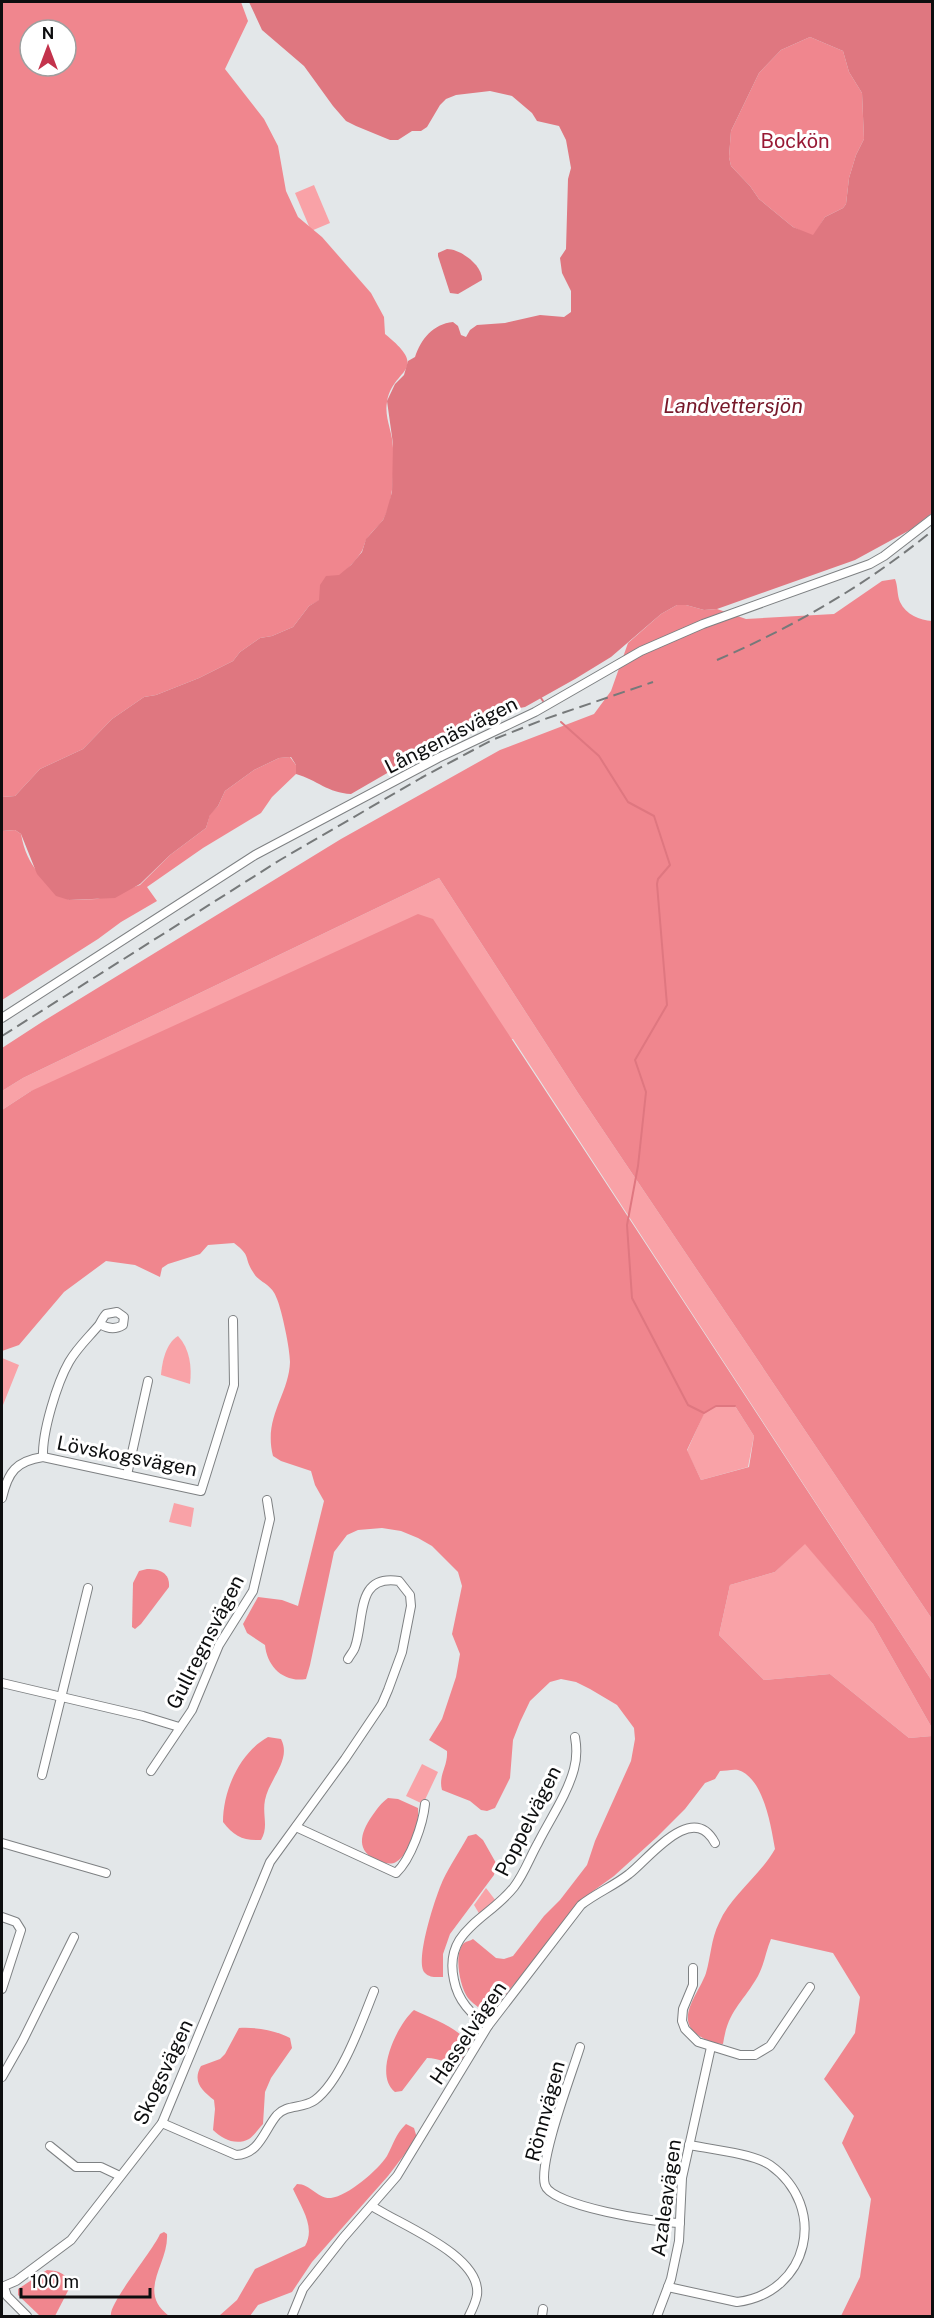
<svg xmlns="http://www.w3.org/2000/svg" width="934" height="2318" font-family="'Public Sans',sans-serif">
	<rect width="100%" height="100%" fill="#e3e7e9"/>
	<g fill="#f9a2a7">
		<path d="M314,185L330,223L311,231L295,193Z"/>
		<path d="M439,878L578,1093L932,1619V1681L513,1039L31,1091L2,1110V1091L23,1078Z"/>
		<path d="M178,1336C190,1349 192,1367 190,1384L161,1375C162,1362 166,1343 178,1336Z"/>
		<path d="M2,1358L19,1365L3,1405H2Z"/>
		<path d="M716,1406H735L754,1436L748,1467L701,1480L687,1451L704,1413Z"/>
		<path d="M174,1503L194,1508L191,1527L169,1522Z"/>
		<path d="M805,1543L873,1624L932,1728V1736L909,1738L830,1674L764,1680L719,1635L730,1585L775,1572Z"/>
		<path d="M422,1764L438,1772L423,1804L406,1796Z"/>
		<path d="M486,1888L496,1901L480,1915L474,1905Z"/>
	</g>
	<g fill="#f0868e" fill-rule="evenodd">
		<path d="M2,2H241L248,21L225,69L264,119L278,146L286,191L298,217L322,237L371,293L384,317L385,334C432,372 392,368 387,402C384,417 393,433 393,448C393,471 395,499 383,520C379,526 372,531 368,537C364,542 364,549 360,554C350,569 334,580 320,591V600L309,606L293,627L272,636L260,638L240,652L233,661L199,678L156,695L144,697L112,719L83,749L40,769L15,796L2,797ZM30,30H66V66H30Z"/>
		<path d="M810,37L843,51L849,72L862,93L864,139L856,155L849,178L846,204L843,208L825,217L814,235H809L793,227L759,199L750,186L731,166L729,157L731,131L759,73L781,50Z"/>
		<path d="M895,579C898,586 897,596 900,602C906,615 920,620 932,621V1619L578,1093L439,878L23,1078L2,1091V1048L42,1022L341,839L500,750L594,714L611,691L628,643L661,614L677,605H686L704,610L717,609L746,619L834,614L882,581Z"/>
		<path d="M290,757L296,765V774L272,797L261,813L203,848L147,887L157,901L121,922L98,939L2,1000V831L15,830L21,834C27,868 44,880 69,900L97,899L140,885L170,855L206,828L210,814L218,806L225,791L254,770L279,758Z"/>
		<path d="M418,914L433,919L932,1681V1728L873,1624L805,1544L775,1572L730,1585L719,1635L764,1680L830,1674L909,1738L932,1736V2316H841L860,2277L871,2199L842,2143L854,2116L824,2079L855,2033L860,1997L833,1953L771,1939C766,1951 764,1965 758,1976C742,2004 728,2010 723,2044C715,2044 708,2041 701,2037C672,2021 699,1994 706,1973C711,1956 711,1939 719,1923C731,1895 760,1876 775,1849C771,1827 764,1778 738,1770C733,1769 725,1771 720,1771L715,1779L705,1783L685,1809L657,1837L614,1876L589,1894L501,2000L489,2007L479,2008C476,2005 471,2002 468,1998C460,1988 453,1953 464,1943C467,1941 470,1941 473,1939L496,1958L504,1959L513,1956L544,1916L560,1900L587,1865L595,1841L631,1761L635,1739L634,1728L617,1705L590,1689L576,1682L561,1679L550,1682L530,1701L520,1722L513,1740L510,1778L495,1808L487,1811L481,1810L470,1801L442,1790C438,1775 448,1767 447,1751L429,1740L442,1719L456,1677L460,1654L452,1634L462,1586L458,1572L432,1546L418,1538L401,1531L382,1528L358,1530L347,1535L334,1552L310,1665L306,1679C283,1683 267,1666 265,1645L247,1633L243,1624L258,1597L282,1600L298,1606L324,1501L315,1485L311,1471L281,1461L273,1456C263,1417 289,1395 290,1362C290,1349 282,1311 277,1299C272,1283 259,1283 253,1272C243,1256 252,1257 234,1243L208,1245L200,1254L168,1264L162,1268L160,1277L135,1265L106,1261L64,1292L19,1345L2,1351V1110L31,1091ZM716,1406H735L754,1436L749,1467L701,1480L687,1450L704,1414Z"/>
		<path d="M147,1569C160,1569 170,1573 169,1587L141,1624L135,1629L132,1627L133,1583L139,1571Z"/>
		<path d="M268,1737L281,1739C292,1760 269,1779 265,1800C262,1815 269,1827 261,1840C243,1841 234,1836 223,1822C223,1791 239,1753 268,1737Z"/>
		<path d="M388,1798L398,1799L418,1808C419,1821 415,1832 410,1844C407,1850 403,1858 396,1862C391,1865 384,1863 379,1861C355,1852 360,1833 372,1816C377,1809 381,1803 388,1798Z"/>
		<path d="M476,1834L483,1840L496,1863L494,1875L450,1934L443,1954V1977C436,1977 430,1978 425,1973C414,1962 436,1895 443,1880C450,1865 460,1851 468,1836Z"/>
		<path d="M414,2010C432,2019 462,2028 470,2047L458,2064C448,2064 439,2058 427,2058L402,2091L395,2092C373,2075 397,2025 414,2010Z"/>
		<path d="M239,2028C256,2027 275,2030 290,2038L292,2048L271,2078L265,2092L263,2124C259,2128 254,2136 249,2139C236,2146 222,2139 213,2130L215,2109L214,2100C202,2090 192,2082 201,2066L220,2059L225,2054Z"/>
		<path d="M406,2124L414,2128L417,2138L388,2176L312,2262L292,2292L258,2305L250,2316H219L237,2300L255,2269L305,2246C316,2227 301,2207 293,2189L297,2184C311,2184 317,2199 331,2198C348,2196 378,2170 387,2156C394,2143 395,2135 406,2124Z"/>
		<path d="M164,2232L167,2234C169,2264 136,2291 169,2316H111C108,2304 152,2252 160,2234Z"/>
		<path d="M47,2270C60,2271 65,2273 71,2285L55,2316H40L18,2295V2289Z"/>
	</g>
	<g fill="#df7780" fill-rule="evenodd">
		<path d="M249,2H932V513L910,530L855,560L717,609L704,610L686,605H677L661,614L611,657L575,679L525,707L510,710L493,717L429,752L415,757L351,794C328,793 317,780 296,774V765L291,757L279,758L254,770L225,791L218,806L210,815L206,828L170,855L140,884L115,898L69,900L56,896L37,874L21,834L15,830L2,831V797L15,796L40,769L83,749L112,719L144,697L156,695L199,678L233,661L240,652L260,638L272,636L293,627L309,606L319,600L320,585L326,576L339,575L351,565L362,552L366,539L383,520L386,513L392,492L393,444L387,401L395,384L404,375L408,361L415,357C421,339 433,324 453,322L458,326L461,335L466,337L470,330L477,325L505,323L540,315L564,317L571,312V291L562,273L560,258L566,249L568,179L571,168L566,140L559,126L537,121L532,113L512,96L490,91L456,95L446,99L440,105L427,127L421,131H412L398,140H390L356,126L346,121L333,106L304,66L262,30ZM810,37L843,51L849,72L862,93L864,139L856,155L849,178L846,204L843,208L825,217L813,235L793,227L759,199L750,186L731,166L729,157L731,131L759,73L781,50Z"/>
		<path d="M447,249C461,249 483,266 482,280L458,294L450,293L438,256V253Z"/>
	</g>
	<g fill="none" stroke-linecap="round" stroke-linejoin="round">
		<g stroke="#df7780" stroke-width="2">
			<path d="M541,698L543,701"/>
			<path d="M561,722L599,756L628,802L654,816L670,865L658,879L657,884L667,1005L635,1060L646,1092L638,1166L627,1225L632,1298L688,1405L704,1413L716,1406H735"/>
		</g>
		<defs>
			<g id="street">
				<path d="M2,1018L255,855L438,758L535,712L641,651L703,624L870,564L884,556L932,519"/>
				<path d="M43,1457C42,1432 57,1383 69,1362C77,1348 88,1338 99,1325C101,1322 103,1317 106,1314L117,1312L124,1317L123,1325C115,1330 108,1329 100,1324"/>
				<path d="M127,1475L148,1381"/>
				<path d="M2,1498C8,1472 16,1461 43,1457L201,1491L234,1385L233,1320"/>
				<path d="M2,1683L143,1716L179,1727"/>
				<path d="M151,1771L192,1710L219,1645L253,1591L270,1519L267,1500"/>
				<path d="M42,1775L88,1588"/>
				<path d="M296,1827L396,1873C411,1859 423,1824 425,1804"/>
				<path d="M2,1843L106,1873"/>
				<path d="M2,1917L16,1922L21,1930L2,1989"/>
				<path d="M693,1968V1985L683,2009L682,2021L685,2029L698,2042L740,2055H755L770,2046L810,1987"/>
				<path d="M488,2026C471,2014 458,2001 454,1980C443,1930 488,1920 514,1887C524,1874 530,1857 538,1843C550,1819 567,1795 574,1769C577,1758 577,1748 575,1737"/>
				<path d="M580,2047C572,2073 538,2162 545,2185C551,2206 658,2223 680,2223"/>
				<path d="M2,2077L23,2040L74,1937"/>
				<path d="M162,2123L236,2155C260,2154 264,2130 277,2115C287,2104 303,2109 315,2100C341,2081 362,2021 374,1991"/>
				<path d="M50,2146L76,2167H101L120,2176"/>
				<path d="M372,2206C398,2224 482,2255 477,2295C476,2302 472,2310 469,2316"/>
				<path d="M2,2287L16,2281L71,2240L162,2123L270,1862L345,1759L382,1704L388,1690L402,1652L411,1606L410,1595L399,1581C355,1574 365,1619 355,1647C354,1651 350,1655 348,1659"/>
				<path d="M4,2287L7,2296L27,2316"/>
				<path d="M668,2287L737,2302C809,2293 829,2207 770,2165C754,2154 710,2149 689,2145"/>
				<path d="M292,2316L303,2289L343,2238L397,2176L488,2026L581,1905C596,1893 614,1886 629,1874C648,1860 692,1800 715,1843"/>
				<path d="M542,2316L543,2309"/>
				<path d="M657,2316L671,2279L679,2241L682,2178L711,2047"/>
			</g>
		</defs>
		<use href="#street" stroke="#7e8183" stroke-width="10"/>
		<use href="#street" stroke="#fff" stroke-width="8"/>
		<g stroke="#76797a" stroke-width="2" stroke-dasharray="12 6" stroke-linecap="butt">
			<path d="M717,660C795,626 866,585 932,531"/>
			<path d="M2,1036L280,860L421,778L492,740L545,719L653,682"/>
		</g>
	</g>
	<g text-anchor="middle" dominant-baseline="central" stroke-width="6" stroke-linejoin="round" paint-order="stroke">
		<g font-size="20" fill="#981934" stroke="#fff">
			<text x="795" y="141">Bockön</text>
		</g>
		<g font-size="20" fill="#0d0e0f" stroke="#fff">
			<text transform="translate(451 735) rotate(-27)">Långenäsvägen</text>
			<text transform="translate(127 1456) rotate(11)">Lövskogsvägen</text>
			<text transform="translate(205 1642) rotate(-63)">Gullregnsvägen</text>
			<text transform="translate(528 1821) rotate(-63)">Poppelvägen</text>
			<text transform="translate(468 2033) rotate(-56)">Hasselvägen</text>
			<text transform="translate(163 2072) rotate(-65)">Skogsvägen</text>
			<text transform="translate(545 2111) rotate(-75)">Rönnvägen</text>
			<text transform="translate(666 2198) rotate(-82)">Azaleavägen</text>
		</g>
		<g font-size="21" font-style="italic" fill="#77192a" stroke="#fff">
			<text x="733" y="405">Landvettersjön</text>
		</g>
	</g>
	<rect width="934" height="2318" fill="none" stroke="#0d0e0f" stroke-width="6"/>
	<g transform="translate(48 48)"><circle r="28" fill="#ffffff" stroke="#9e9f9f" stroke-width="1.5"/>
	<path d="M0-4.5L10 22L0 15L-10 22Z" fill="#c3334c"/>
	<text y="-9" font-size="16" font-weight="bold" text-anchor="middle" fill="#0d0e0f">N</text>
	</g>
	<path d="M21 2288v9h129v-9" fill="none" stroke="#0d0e0f" stroke-width="3"/>
	<text x="30" y="2288" font-size="18" fill="#0d0e0f" stroke="#ffffff" stroke-width="4.5" paint-order="stroke">100 m</text>
</svg>
